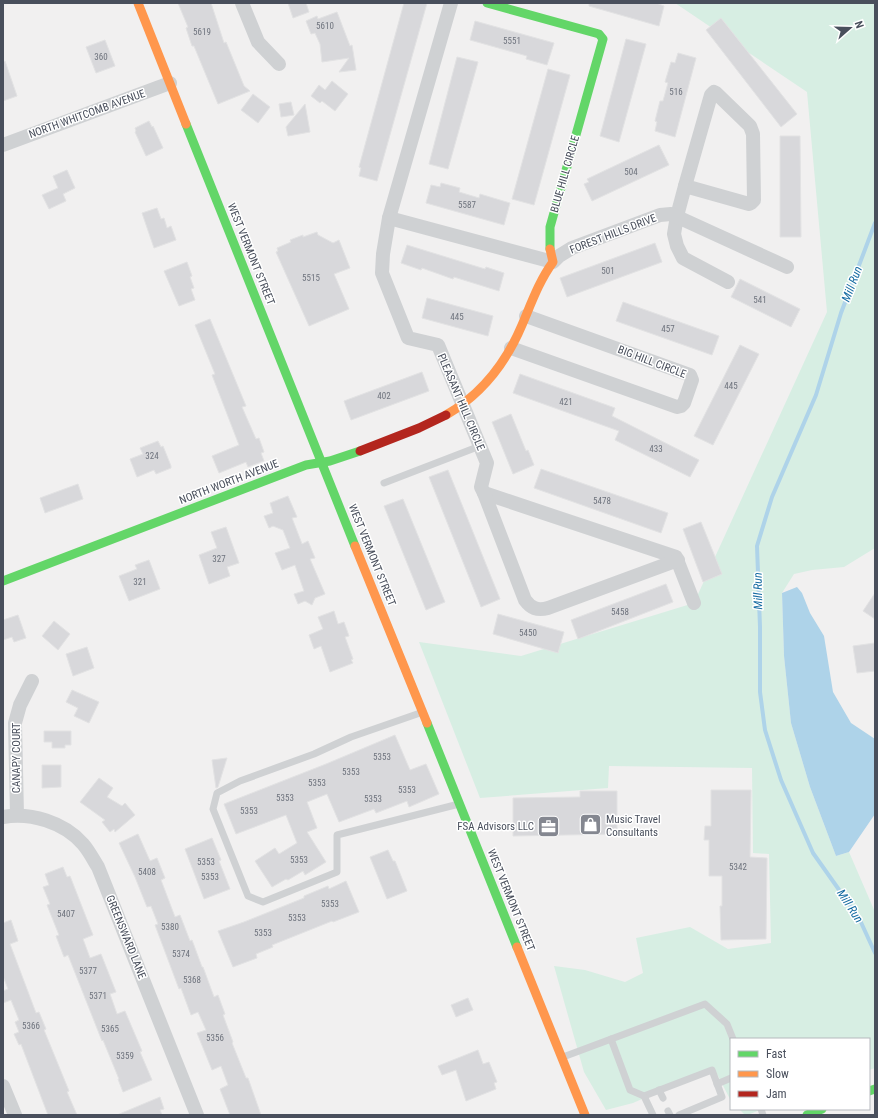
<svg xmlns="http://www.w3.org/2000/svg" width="878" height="1118" font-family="'Roboto Condensed',sans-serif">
	<rect width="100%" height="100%" fill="#f1f0f0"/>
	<g fill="#d7eee3">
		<path d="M675,3H875V548L844,567L812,570L794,574L782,593L784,656L791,723L810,787L836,856L849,852L875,912V1068L869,1070V1039H731V1101L717,1074L697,1073L667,1088L633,1103L606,1110L584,1072L554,966L585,970L625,982L643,973L636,938L690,927L728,949L771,943L769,854L753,853L752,768L609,766L608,788L480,798L419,642L521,656L694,603L827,312L807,92Z"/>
		<path d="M739,1109H763L747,1115H745Z"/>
	</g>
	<path fill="#aed3e9" d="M797,587L802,593L810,613L824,636L833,692L851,723L875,739V814L849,852L836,856L810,787L791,723L784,656L782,593Z"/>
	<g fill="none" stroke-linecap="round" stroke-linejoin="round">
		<path stroke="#aed3e9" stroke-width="4" d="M875,223L841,313L816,395L772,497L757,546L760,627V692L765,730L781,780L813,853L859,918L875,953"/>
	</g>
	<g fill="#d8d8db" stroke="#e2e2e3">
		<path d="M178,3H211L224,43L226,42L244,86L250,91L218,104L194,46H192L186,28L188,27Z"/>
		<path d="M288,3H306L309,12L293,18Z"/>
		<path d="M404,3H427L377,181L359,176L361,168L359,167Z"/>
		<path d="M589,3H656L664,6L659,26L589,6Z"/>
		<path d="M337,12L350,46L352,45L356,70L339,72L349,58L322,62L320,44L315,33L311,34L306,21L317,16L318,19Z"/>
		<path d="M721,18L797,114L781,127L706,30Z"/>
		<path d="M475,21L554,43L547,65L526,59L527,56L470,40Z"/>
		<path d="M626,39L646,44L619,142L600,136Z"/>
		<path d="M105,40L115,66L96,73L86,47Z"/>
		<path d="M678,53L696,58L675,137L655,131L657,122L655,121L660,101H663L668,83L665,82L671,62L675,63Z"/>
		<path d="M457,57L478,62L448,169L429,164Z"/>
		<path d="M5,61L17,96L3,101V62Z"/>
		<path d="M548,69L570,75L534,205L512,199Z"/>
		<path d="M332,81L348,94L335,111L322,101L320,103L311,96L319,85L325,90Z"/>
		<path d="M253,94L270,107L258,123L241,110Z"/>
		<path d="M291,102L294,115L281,117L279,104Z"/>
		<path d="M305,104L310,132L288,136L286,127Z"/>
		<path d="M149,121L152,127L153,126L163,148L146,156L135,132L136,131L135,128Z"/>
		<path d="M780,136H800L801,237H780Z"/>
		<path d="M659,145L669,165L592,201L584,184L589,182L587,179Z"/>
		<path d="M67,170L75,188L63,194L66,201L49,209L42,195L58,188L53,176Z"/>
		<path d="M441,183L460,188L459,192L479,198L480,194L510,203L504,225L426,203L431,185L440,187Z"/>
		<path d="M157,208L161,219L164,218L167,228L171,226L176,240L154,248L142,213Z"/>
		<path d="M317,232L318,235L333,243L339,240L350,268L334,274L349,309L309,326L276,252L278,251L277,248L291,242L290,240L303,235V237Z"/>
		<path d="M655,243L662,262L567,297L560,278Z"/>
		<path d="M407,245L485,269L486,267L504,273L499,291L454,277L453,279L422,268L421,270L401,263Z"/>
		<path d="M187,262L192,276L190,277L194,288L191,289L195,300L179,306L164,271Z"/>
		<path d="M740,279L800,309L791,327L731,297Z"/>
		<path d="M427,298L493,316L488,336L422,318Z"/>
		<path d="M623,302L719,336L712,355L616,321Z"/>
		<path d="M210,319L246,406L242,407L256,439L259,438L264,452L261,453L264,461L248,467L246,462L219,473L212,456L239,445L212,375L215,374L195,325Z"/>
		<path d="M740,345L759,354L713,445L694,436Z"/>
		<path d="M422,372L429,391L351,420L344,401Z"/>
		<path d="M520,374L615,408L612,416L699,460L690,477L615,440L619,431L513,393Z"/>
		<path d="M511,414L526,451L528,450L534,465L513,474L492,422Z"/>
		<path d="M158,441L161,447L163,446L171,466V468L156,474L154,470L137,477L130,459L143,454L140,448Z"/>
		<path d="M541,469L668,513L661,533L534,488Z"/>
		<path d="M448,470L500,599L481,607L429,477Z"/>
		<path d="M78,484L83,499L45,513L40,498Z"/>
		<path d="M288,496L297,517L292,518L302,544L308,541L315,558L310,559L325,594L315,598L312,605L305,601L298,604L294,594L304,591L295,565L282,570L275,553L290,548L283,530L273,526L269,528L264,516L273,513L270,503Z"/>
		<path d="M403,499L445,602L426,610L384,506Z"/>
		<path d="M701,522L722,574L703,582L683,529Z"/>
		<path d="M226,527L239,563L227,567L230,576L209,584L199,555L217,548L211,532Z"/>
		<path d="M149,560L160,589L129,601L119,576L137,569L135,565Z"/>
		<path d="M666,584L673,602L578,639L571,620Z"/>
		<path d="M875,593V619L863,611Z"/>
		<path d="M334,611L338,624L344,622L349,636L345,637L353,659L351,660L353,663L330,672L321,646L314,649L309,635L323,629L318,617Z"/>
		<path d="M498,614L564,632L558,653L493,634Z"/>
		<path d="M18,615L26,638L14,642L12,637L3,640V620Z"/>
		<path d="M54,621L70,634L58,650L42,636Z"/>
		<path d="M875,643V671L857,673L853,646Z"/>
		<path d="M87,647L94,668L73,676L66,654Z"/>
		<path d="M72,690L99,702L89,723L74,716L78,708L66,702Z"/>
		<path d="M44,731H71V745H65V748H52V742H44Z"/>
		<path d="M395,735L410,770L426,764L439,794L409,807L407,801L376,813L374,809L339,822L327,794L307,802L317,828L307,832L326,862L305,875L303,871L288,880L286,879L272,887L255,861L275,848L279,854L297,843L286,815L236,834L224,804L326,764Z"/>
		<path d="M227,758L218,787L216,788L212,760Z"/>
		<path d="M42,765H61V787L42,788Z"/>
		<path d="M99,778L113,788L107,797L122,806L125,803L135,815L115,832L114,829L110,832L102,822L105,820L80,802Z"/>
		<path d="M711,790H751L750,857L767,858L766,939L721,940L720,906H722V876H709V840H704L705,826H711Z"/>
		<path d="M580,791H617V834L513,836V798L580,797Z"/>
		<path d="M138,834L150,861L157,858L165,878L161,880L175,917L180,915L190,941L192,940L202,967H203L214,997L218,995L225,1014L223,1015L233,1042L232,1043L246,1078H248L261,1115H230L220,1089L228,1085L221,1066L212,1070L197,1033L206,1030L198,1012L191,1015L181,988L179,989L155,925L158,924L151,906L147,907L135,877L119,843Z"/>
		<path d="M212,838L221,860L219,861L230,889L204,899L185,849Z"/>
		<path d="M388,850L393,861H395L407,891L387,899L370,857Z"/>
		<path d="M63,867L67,877L70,876L93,935L83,939L90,958L101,954L116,992L110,994L117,1014L125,1011L142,1051L140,1052L152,1080L123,1092L118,1079H119L103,1040L102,1041L68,955L64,957L56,936L59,935L47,905L50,904L43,887L49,885L45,874Z"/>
		<path d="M346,881L359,912L333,922L332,921L272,945L273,947L256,954L257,958L233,967L218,931L244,922L304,898V896L328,886L329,889Z"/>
		<path d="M11,920L18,941L10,944L36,1013L39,1012L46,1029L44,1030L69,1091L67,1092L77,1115H48L21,1044L19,1045L14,1034L19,1032L15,1022L19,1020L11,1000L3,1003V991L8,989L3,976V923Z"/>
		<path d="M468,998L473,1010L456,1017L451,1005Z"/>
		<path d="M478,1050L483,1064L489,1062L497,1082L494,1083L496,1089L466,1101L456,1070L442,1075L438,1066Z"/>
		<path d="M160,1097L164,1109L160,1110L162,1115H117Z"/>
	</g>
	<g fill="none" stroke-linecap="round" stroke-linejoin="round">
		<g stroke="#cfd1d3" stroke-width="7">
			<path d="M384,483L480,446"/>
			<path d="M420,713L351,737L314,754L240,781L217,793L213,809L248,896L263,902L337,872V835L459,804"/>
			<path d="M611,1039L630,1090L644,1096L712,1070L722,1097L679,1115"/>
			<path d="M563,1057L705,1004L727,1024L733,1039"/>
			<path d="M717,1084L731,1078"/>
			<path d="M659,1090L663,1098"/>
			<path d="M644,1096L653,1115"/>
			<path d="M761,1109L763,1115"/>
			<path d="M668,1111L670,1115"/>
		</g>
		<g stroke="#cfd1d3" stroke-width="14">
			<path d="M242,3L258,42L279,64"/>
			<path d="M451,3L389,218L383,254L382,273L408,338L438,345L487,463L481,487L484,493L676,557L694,603"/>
			<path d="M714,92L716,93L750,126L753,134L754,200L751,203L749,204L685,186L711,95Z"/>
			<path d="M3,145L170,83"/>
			<path d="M685,186L677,216L674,234L677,246L683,258L728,282"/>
			<path d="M389,218L553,262L559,256L572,248L660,215L671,214L787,267"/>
			<path d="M511,348L677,407L681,406L684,403L692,380L690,375L526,316"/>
			<path d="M484,493L525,600C531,608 537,611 548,608L678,560"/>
			<path d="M17,815L15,723L20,705L32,681"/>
			<path d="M3,817C30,812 64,822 83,844C89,851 93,859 98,867L197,1115"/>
			<path d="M3,1086L15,1115"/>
		</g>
		<g stroke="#63d668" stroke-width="9">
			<path d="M487,3L599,34L603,39L550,227V249"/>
			<path d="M186,124L355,546"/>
			<path d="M3,581L306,465L330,461L360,451"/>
			<path d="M427,723L517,947"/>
			<path d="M869,1091L875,1089"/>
			<path d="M807,1115L822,1109"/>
		</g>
		<g stroke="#ff974d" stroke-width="9">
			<path d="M138,3L186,124"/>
			<path d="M446,415C482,394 506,363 522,325C531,304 539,281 553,262L550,249"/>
			<path d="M355,546L427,723"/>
			<path d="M517,947L585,1115"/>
		</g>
		<path stroke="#b3261e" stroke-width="9" d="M360,451L419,428L446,415"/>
	</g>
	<defs>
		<symbol id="shop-square" viewBox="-11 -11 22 22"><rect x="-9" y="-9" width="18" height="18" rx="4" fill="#848790" stroke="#fff"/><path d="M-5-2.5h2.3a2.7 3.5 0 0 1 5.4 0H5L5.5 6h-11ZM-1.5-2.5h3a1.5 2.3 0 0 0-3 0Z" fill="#fff"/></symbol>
		<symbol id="office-square" viewBox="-11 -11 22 22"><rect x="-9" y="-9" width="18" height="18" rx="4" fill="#848790" stroke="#fff"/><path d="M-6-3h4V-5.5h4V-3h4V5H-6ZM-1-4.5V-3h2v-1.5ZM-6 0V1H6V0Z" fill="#fff"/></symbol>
	</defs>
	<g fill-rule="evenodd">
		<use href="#shop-square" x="578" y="812" width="25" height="25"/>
		<use href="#office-square" x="536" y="814" width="25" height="25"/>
	</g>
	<g text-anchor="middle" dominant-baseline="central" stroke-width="3" stroke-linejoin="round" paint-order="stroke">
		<g font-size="9" fill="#6e737d">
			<text x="325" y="26">5610</text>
			<text x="202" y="32">5619</text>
			<text x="512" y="41">5551</text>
			<text x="101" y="57">360</text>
			<text x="676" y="92">516</text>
			<text x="631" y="172">504</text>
			<text x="467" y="205">5587</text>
			<text x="608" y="271">501</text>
			<text x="311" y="278">5515</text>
			<text x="760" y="300">541</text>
			<text x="457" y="317">445</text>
			<text x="668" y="329">457</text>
			<text x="731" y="386">445</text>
			<text x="384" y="396">402</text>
			<text x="566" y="402">421</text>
			<text x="656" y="449">433</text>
			<text x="152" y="456">324</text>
			<text x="602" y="501">5478</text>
			<text x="219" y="559">327</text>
			<text x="140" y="582">321</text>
			<text x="620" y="612">5458</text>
			<text x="528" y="633">5450</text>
			<text x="382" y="757">5353</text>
			<text x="351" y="772">5353</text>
			<text x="317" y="783">5353</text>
			<text x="407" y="790">5353</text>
			<text x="285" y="798">5353</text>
			<text x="373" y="799">5353</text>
			<text x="249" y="811">5353</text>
			<text x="299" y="860">5353</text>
			<text x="206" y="862">5353</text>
			<text x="738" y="867">5342</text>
			<text x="147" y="872">5408</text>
			<text x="210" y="877">5353</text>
			<text x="330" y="904">5353</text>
			<text x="66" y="914">5407</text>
			<text x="297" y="918">5353</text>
			<text x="170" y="927">5380</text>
			<text x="263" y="933">5353</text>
			<text x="181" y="954">5374</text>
			<text x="88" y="971">5377</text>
			<text x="192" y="980">5368</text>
			<text x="98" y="996">5371</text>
			<text x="31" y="1026">5366</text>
			<text x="110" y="1029">5365</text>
			<text x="215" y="1038">5356</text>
			<text x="125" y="1056">5359</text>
		</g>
		<g font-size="11" fill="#494f5c" stroke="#fff">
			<text transform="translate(87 114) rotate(-20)">NORTH WHITCOMB AVENUE</text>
			<text transform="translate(565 174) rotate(-74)">BLUE HILL CIRCLE</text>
			<text transform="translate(613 234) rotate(-21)">FOREST HILLS DRIVE</text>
			<text transform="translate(251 254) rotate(68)">WEST VERMONT STREET</text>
			<text transform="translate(652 362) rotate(21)">BIG HILL CIRCLE</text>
			<text transform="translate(461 402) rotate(67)">PLEASANT HILL CIRCLE</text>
			<text transform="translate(229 482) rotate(-21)">NORTH WORTH AVENUE</text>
			<text transform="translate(372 555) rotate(68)">WEST VERMONT STREET</text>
			<text transform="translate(16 758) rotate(-90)">CANAPY COURT</text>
			<text transform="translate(511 900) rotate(68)">WEST VERMONT STREET</text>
			<text transform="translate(126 937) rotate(68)">GREENSWARD LANE</text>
		</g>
		<g font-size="11" fill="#494f5c" stroke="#fff" text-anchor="start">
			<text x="606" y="819">Music Travel<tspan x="606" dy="13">Consultants</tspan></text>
			<text x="534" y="826" text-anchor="end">FSA Advisors LLC</text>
		</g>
		<g font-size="12" font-style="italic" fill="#166ca2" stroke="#fff">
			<text transform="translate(852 284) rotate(-69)">Mill Run</text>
			<text transform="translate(758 591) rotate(-91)">Mill Run</text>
			<text transform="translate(850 906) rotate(57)">Mill Run</text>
		</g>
	</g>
	<rect width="878" height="1118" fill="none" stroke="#494f5c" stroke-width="8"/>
	<rect x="730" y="1038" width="140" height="72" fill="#ffffff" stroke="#b6b9be"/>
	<rect x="738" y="1051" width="20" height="6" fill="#63d668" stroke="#b6b9be"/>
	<text x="766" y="1058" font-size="12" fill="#494f5c">Fast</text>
	<rect x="738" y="1071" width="20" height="6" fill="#ff974d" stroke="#b6b9be"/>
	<text x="766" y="1078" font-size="12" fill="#494f5c">Slow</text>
	<rect x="738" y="1091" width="20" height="6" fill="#b3261e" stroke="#b6b9be"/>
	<text x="766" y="1098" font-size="12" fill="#494f5c">Jam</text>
	<g transform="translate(850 28) rotate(70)" stroke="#ffffff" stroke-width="3" paint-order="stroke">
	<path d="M0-3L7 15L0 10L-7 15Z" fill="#494f5c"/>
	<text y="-6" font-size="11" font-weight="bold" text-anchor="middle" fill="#494f5c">N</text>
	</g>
</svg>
